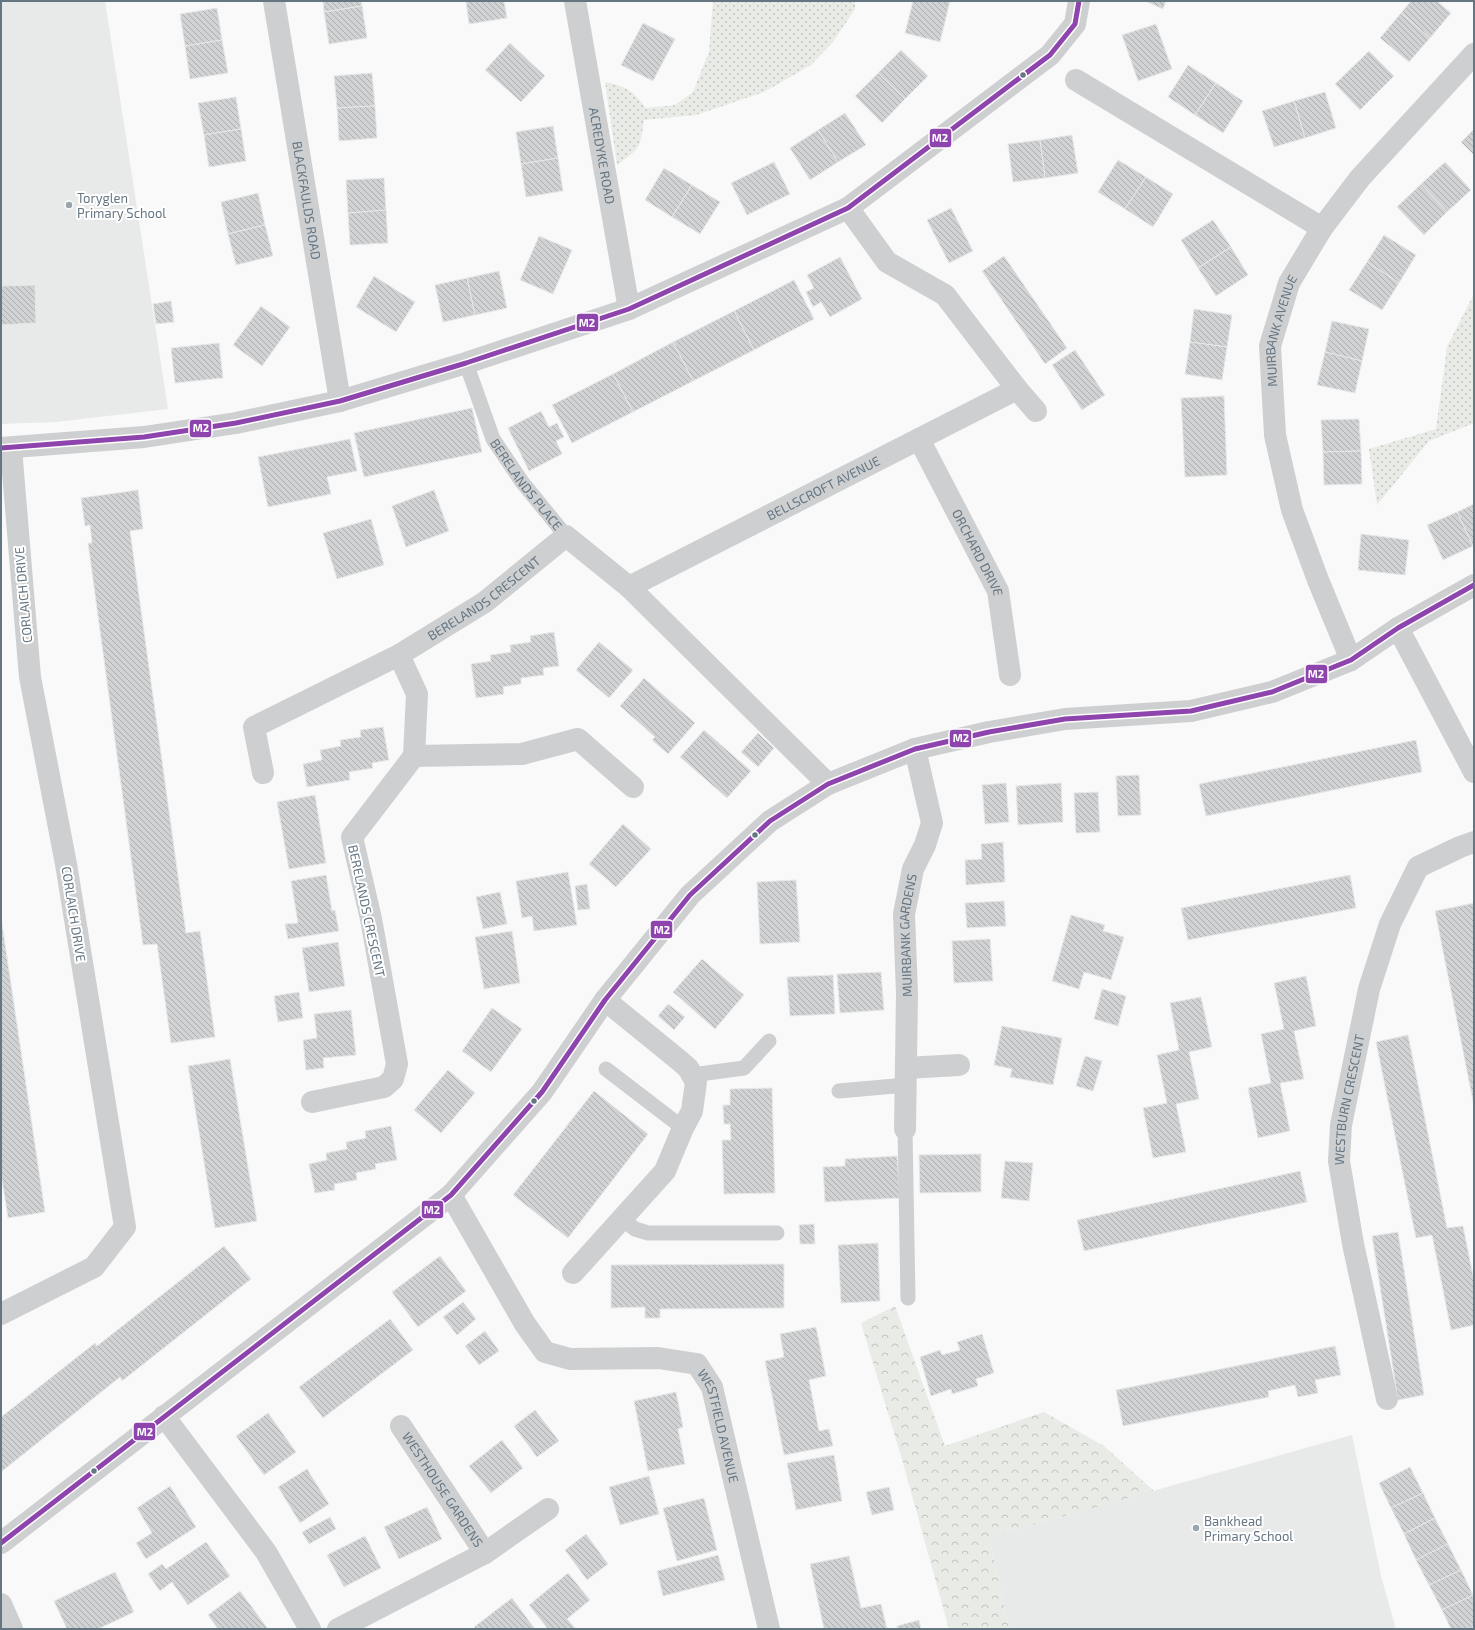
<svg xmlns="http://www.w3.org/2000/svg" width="1475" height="1630" font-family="'Exo 2',sans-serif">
	<defs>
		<pattern id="grass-dots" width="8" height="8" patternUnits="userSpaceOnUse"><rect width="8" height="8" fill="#e8ebe6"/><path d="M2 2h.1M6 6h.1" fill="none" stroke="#c0c3c0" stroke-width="1.8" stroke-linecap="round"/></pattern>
		<pattern id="forest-crowns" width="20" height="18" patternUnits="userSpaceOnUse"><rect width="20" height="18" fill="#e8ebe6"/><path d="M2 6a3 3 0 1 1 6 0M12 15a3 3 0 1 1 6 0" fill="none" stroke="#c0c3c0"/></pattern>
		<pattern id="building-back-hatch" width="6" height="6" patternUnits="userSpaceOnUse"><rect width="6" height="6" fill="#d0d2d3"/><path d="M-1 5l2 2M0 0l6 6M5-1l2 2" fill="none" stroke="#acafb1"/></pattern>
	</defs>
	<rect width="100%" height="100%" fill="#f9f9f9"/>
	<g fill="#e8e9e9">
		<path d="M1,1H105L168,409L56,422L1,424Z"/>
		<path d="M1352,1435L1381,1576L1396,1629H1009L989,1537Z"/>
	</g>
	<g fill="url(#grass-dots)">
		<path d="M713,1H855V9L833,42L811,65L764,92L696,115L644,120C640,148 641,148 617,165L605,82C626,86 633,91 646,108L675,105L693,92L709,52Z"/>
		<path d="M1474,294V423L1429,441L1377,505L1369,449L1436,429L1447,347Z"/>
	</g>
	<path fill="url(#forest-crowns)" d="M895,1306L945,1446L1044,1412L1104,1446L1154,1491L989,1537L1009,1629H949L903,1463L861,1323Z"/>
	<g fill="url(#building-back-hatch)" stroke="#e8e8e8">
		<path d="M323,1H361L362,6L324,12Z"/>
		<path d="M466,1H504L507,18L469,24Z"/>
		<path d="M913,1H950L940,42L905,33Z"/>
		<path d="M1145,1H1166L1163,9Z"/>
		<path d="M1411,1H1437L1451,13L1430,38L1401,13Z"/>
		<path d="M362,6L367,38L329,44L324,12Z"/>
		<path d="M217,8L222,40L185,46L180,14Z"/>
		<path d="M1401,13L1430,38L1409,62L1380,38Z"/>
		<path d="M643,23L675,39L653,81L621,65Z"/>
		<path d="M1156,24L1172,69L1138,81L1122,35Z"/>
		<path d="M222,40L228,73L190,79L185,46Z"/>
		<path d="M510,43L545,76L521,102L485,70Z"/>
		<path d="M901,50L928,76L905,99L878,73Z"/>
		<path d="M1369,51L1394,76L1360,110L1335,84Z"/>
		<path d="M1188,65L1216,83L1195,115L1168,97Z"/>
		<path d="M372,73L375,106L337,108L334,76Z"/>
		<path d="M878,73L905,99L882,123L855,96Z"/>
		<path d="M1216,83L1243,101L1223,133L1195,115Z"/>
		<path d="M1325,92L1336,128L1305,138L1294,101Z"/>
		<path d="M236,97L241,129L204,135L198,103Z"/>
		<path d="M1294,101L1305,138L1274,147L1262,111Z"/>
		<path d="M375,106L377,138L339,141L337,108Z"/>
		<path d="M845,113L866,145L838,162L818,130Z"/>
		<path d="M553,126L558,158L521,164L516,132Z"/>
		<path d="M241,129L246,161L209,167L204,135Z"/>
		<path d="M1474,129V155L1461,142Z"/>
		<path d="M818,130L838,162L810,180L790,148Z"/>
		<path d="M1072,135L1078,173L1045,178L1040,140Z"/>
		<path d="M1040,140L1045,178L1013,182L1008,144Z"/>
		<path d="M558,158L563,191L526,197L521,164Z"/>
		<path d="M1118,160L1146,177L1125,209L1098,192Z"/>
		<path d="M774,162L790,194L747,215L731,183Z"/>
		<path d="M1445,162L1471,190L1447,212L1421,184Z"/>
		<path d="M664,168L692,185L672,217L645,200Z"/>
		<path d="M1146,177L1173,194L1153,227L1125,209Z"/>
		<path d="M384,178L386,210L348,213L346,180Z"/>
		<path d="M1421,184L1447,212L1424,235L1397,207Z"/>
		<path d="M692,185L720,202L700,234L672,217Z"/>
		<path d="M258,193L265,225L228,234L221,202Z"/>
		<path d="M951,208L973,251L949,263L927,220Z"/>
		<path d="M386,210L388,243L350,245L348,213Z"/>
		<path d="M1213,220L1231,247L1198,268L1181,240Z"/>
		<path d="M265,225L273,256L236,265L228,234Z"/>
		<path d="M1384,235L1416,255L1399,283L1367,262Z"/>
		<path d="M539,236L572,250L553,294L520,280Z"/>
		<path d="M1231,247L1248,275L1216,296L1198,268Z"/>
		<path d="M1004,256L1067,348L1045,364L982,271Z"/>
		<path d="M840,257L862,299L830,317L821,302L813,307L806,292L814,288L807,275Z"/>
		<path d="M1367,262L1399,283L1382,310L1349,290Z"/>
		<path d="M499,271L507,308L475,315L467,278Z"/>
		<path d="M374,276L415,302L396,332L356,307Z"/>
		<path d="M467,278L475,315L443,322L435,285Z"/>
		<path d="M794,280L814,319L754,350L734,311Z"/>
		<path d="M35,285L36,323L1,325V286Z"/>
		<path d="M171,301L174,322L156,324L153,304Z"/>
		<path d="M261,306L290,327L262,366L233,345Z"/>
		<path d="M1194,309L1232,315L1227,347L1190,342Z"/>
		<path d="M734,311L754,350L693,381L673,342Z"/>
		<path d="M1332,321L1369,329L1362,361L1325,352Z"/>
		<path d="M673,342L693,381L633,412L613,374Z"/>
		<path d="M1190,342L1227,347L1222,380L1185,374Z"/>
		<path d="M219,343L223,378L175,383L171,348Z"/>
		<path d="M1075,350L1105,395L1082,410L1052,365Z"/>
		<path d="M1325,352L1362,361L1355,393L1317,385Z"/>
		<path d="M613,374L633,412L572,443L552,405Z"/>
		<path d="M1224,396L1227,475L1185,477L1181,398Z"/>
		<path d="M472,408L482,452L364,477L354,433Z"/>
		<path d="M541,411L549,427L557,423L564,437L556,441L562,454L529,471L508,428Z"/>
		<path d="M1359,419L1361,451L1323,452L1321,420Z"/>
		<path d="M350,439L357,471L327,477L331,494L268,507L258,457Z"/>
		<path d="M1361,451L1362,484L1324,485L1323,452Z"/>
		<path d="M138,490L143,529L130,531L186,933L200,931L215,1037L171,1043L157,944L143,945L88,543H92L90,525L85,526L81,498Z"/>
		<path d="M434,490L449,531L406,547L392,506Z"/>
		<path d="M1474,504V546H1473L1457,512Z"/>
		<path d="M1457,512L1473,546L1443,560L1427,525Z"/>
		<path d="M371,519L384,565L337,579L323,533Z"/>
		<path d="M1361,534L1409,540L1405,575L1358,570Z"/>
		<path d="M554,632L559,666L543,668L544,675L521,678V684L503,687L504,694L476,698L471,664L491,661L490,655L511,652L510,645L531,642L530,636Z"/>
		<path d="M599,642L633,670L609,698L576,670Z"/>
		<path d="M644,678L695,723L668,754L652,740L655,737L620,706Z"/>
		<path d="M383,727L389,760L372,763L373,768L349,772L350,780L307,787L303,764L322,760L320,750L341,746L340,740L361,737L360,730Z"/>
		<path d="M704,730L751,771L727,798L680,757Z"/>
		<path d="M758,733L774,748L758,767L741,752Z"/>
		<path d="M1416,740L1422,772L1206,816L1199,784Z"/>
		<path d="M1139,775L1141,815L1118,816L1116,776Z"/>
		<path d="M1006,783L1009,822L985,824L982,785Z"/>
		<path d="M1061,783L1063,822L1018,825L1016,786Z"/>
		<path d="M1098,792L1100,832L1076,833L1074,793Z"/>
		<path d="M315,795L326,863L289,869L277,802Z"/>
		<path d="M623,824L651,849L616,887L589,864Z"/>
		<path d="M1003,842L1005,882L966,885L965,860L982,859L981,844Z"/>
		<path d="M568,872L577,925L534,931L532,916L522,918L516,881Z"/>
		<path d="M326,875L332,911L335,910L339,931L288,939L285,924L298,923L291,881Z"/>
		<path d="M1350,875L1356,908L1188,940L1181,908Z"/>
		<path d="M796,880L800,942L760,944L757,882Z"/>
		<path d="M587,884L590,909L578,910L575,886Z"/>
		<path d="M500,892L507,924L483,929L476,897Z"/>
		<path d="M1004,901L1006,926L967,928L965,903Z"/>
		<path d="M1474,903V1106L1435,911Z"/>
		<path d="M1071,915L1105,925L1103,931L1124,937L1111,980L1084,972L1079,989L1052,981Z"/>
		<path d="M1,917L45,1212L8,1218L1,1173Z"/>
		<path d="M512,931L520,983L484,989L475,937Z"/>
		<path d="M990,939L993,981L954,983L952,941Z"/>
		<path d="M338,942L345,986L309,992L302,948Z"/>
		<path d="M702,959L744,995L715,1029L673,992Z"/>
		<path d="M881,972L884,1010L840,1013L837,974Z"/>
		<path d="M833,975L835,1014L790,1016L787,977Z"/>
		<path d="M1306,976L1316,1026L1294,1031L1304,1079L1280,1083L1290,1131L1258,1138L1248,1088L1271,1083L1261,1034L1284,1029L1274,983Z"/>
		<path d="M1102,989L1126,996L1118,1026L1094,1019Z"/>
		<path d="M299,992L303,1018L278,1022L274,996Z"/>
		<path d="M1201,997L1212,1047L1189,1052L1199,1099L1176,1104L1186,1152L1153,1158L1143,1108L1167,1103L1157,1055L1179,1050L1170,1003Z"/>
		<path d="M668,1004L685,1017L674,1030L658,1016Z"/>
		<path d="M492,1008L522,1029L491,1072L462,1051Z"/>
		<path d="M351,1010L356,1055L323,1058L324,1068L306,1070L303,1040L317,1038L314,1014Z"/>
		<path d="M1002,1026L1062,1038L1053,1085L1010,1077L1012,1069L994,1065Z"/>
		<path d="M1408,1035L1447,1228L1463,1226L1474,1280V1325L1451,1330L1432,1235L1416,1238L1376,1042Z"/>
		<path d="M1085,1056L1102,1061L1093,1091L1076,1086Z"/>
		<path d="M230,1059L257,1221L215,1228L188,1066Z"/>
		<path d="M448,1070L475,1093L441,1133L414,1110Z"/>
		<path d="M772,1088L775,1193L724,1194L722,1140H731L730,1124H724L723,1105H730V1089Z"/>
		<path d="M594,1091L648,1134L568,1238L513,1195Z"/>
		<path d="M391,1126L397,1160L375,1164L376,1169L356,1173L357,1180L334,1184L335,1190L315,1193L309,1164L327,1160L326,1153L347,1149L346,1142L366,1138L365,1131Z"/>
		<path d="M981,1154V1192L920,1193L919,1155Z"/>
		<path d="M897,1156L900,1198L825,1202L823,1167L845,1166V1159Z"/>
		<path d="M1005,1161L1033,1163L1029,1201L1001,1198Z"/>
		<path d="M1300,1171L1307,1202L1084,1251L1077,1220Z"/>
		<path d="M814,1224L815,1244H800L799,1225Z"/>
		<path d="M1398,1232L1424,1395L1398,1400L1372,1236Z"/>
		<path d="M878,1243L880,1301L841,1303L838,1245Z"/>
		<path d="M224,1246L251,1279L122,1381L120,1377L1,1472V1417L95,1343L97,1346Z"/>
		<path d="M440,1256L466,1291L418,1327L392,1292Z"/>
		<path d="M784,1264V1308L660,1309V1318H645V1307L611,1308V1265Z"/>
		<path d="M463,1302L476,1319L457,1335L443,1317Z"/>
		<path d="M390,1319L413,1350L323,1418L299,1387Z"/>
		<path d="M816,1327L826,1376L809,1380L819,1431L829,1429L833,1446L784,1455L765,1361L784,1357L780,1334Z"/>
		<path d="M485,1331L499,1351L479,1365L465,1346Z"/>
		<path d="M982,1334L994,1373L976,1379L978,1386L952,1394L951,1389L931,1396L920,1357L940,1350L942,1355L960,1350L957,1342Z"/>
		<path d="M1335,1346L1341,1375L1315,1380L1318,1393L1298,1397L1295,1385L1268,1391L1269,1397L1123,1426L1116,1390Z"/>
		<path d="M676,1392L683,1427L678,1429L685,1464L648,1471L634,1401Z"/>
		<path d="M535,1410L559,1441L537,1457L514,1426Z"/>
		<path d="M268,1413L296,1452L264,1475L236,1436Z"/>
		<path d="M502,1440L523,1468L491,1493L469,1466Z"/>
		<path d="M834,1455L842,1501L796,1510L787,1463Z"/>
		<path d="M1410,1467L1423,1493L1391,1508L1379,1483Z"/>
		<path d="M307,1469L329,1504L300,1523L278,1487Z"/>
		<path d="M649,1476L659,1514L620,1525L609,1487Z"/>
		<path d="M170,1486L196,1527L146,1559L136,1543L152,1533L137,1508Z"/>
		<path d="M889,1487L894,1510L872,1515L866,1492Z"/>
		<path d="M1423,1493L1435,1518L1404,1534L1391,1508Z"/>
		<path d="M704,1498L717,1550L677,1561L663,1508Z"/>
		<path d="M427,1507L442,1539L399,1559L384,1527Z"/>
		<path d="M330,1517L336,1529L309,1544L302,1532Z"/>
		<path d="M1435,1518L1448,1544L1416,1560L1404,1534Z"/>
		<path d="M586,1534L608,1564L587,1580L565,1550Z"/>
		<path d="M365,1536L381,1568L344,1587L327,1555Z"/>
		<path d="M206,1542L230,1576L188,1605L172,1582L160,1591L148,1574L162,1564L166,1569Z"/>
		<path d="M1448,1544L1461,1570L1429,1585L1416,1560Z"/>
		<path d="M718,1555L725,1580L663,1596L657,1571Z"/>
		<path d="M849,1556L861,1608L881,1604L887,1629H824L810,1564Z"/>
		<path d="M1461,1570L1473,1595L1442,1610L1429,1585Z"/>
		<path d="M115,1572L134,1612L98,1629H67L54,1601Z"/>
		<path d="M568,1573L590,1600L567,1619L576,1629H548L529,1605Z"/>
		<path d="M240,1591L268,1629H218L208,1615Z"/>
		<path d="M1473,1595L1474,1627L1469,1629H1451L1442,1610Z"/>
		<path d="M512,1598L535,1629H476L474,1627Z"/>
		<path d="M919,1620L921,1629H897V1626Z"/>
	</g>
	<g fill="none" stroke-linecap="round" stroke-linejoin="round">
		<g stroke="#cecfd0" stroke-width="15">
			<path id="s1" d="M466,363L493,439L522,482L566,536"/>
			<path d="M606,1069L683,1128"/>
			<path d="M692,1075L744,1068L769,1041"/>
			<path d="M839,1091L906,1085"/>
			<path d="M905,1129L908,1298"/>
			<path d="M622,1219L635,1229L648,1233H777"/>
		</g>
		<g stroke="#cecfd0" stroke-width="22">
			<path id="s2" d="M274,1L340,401"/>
			<path id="s3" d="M575,1L629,309"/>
			<path d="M1076,80L1322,228"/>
			<path d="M848,208L887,262L945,295L1017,389L1036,411"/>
			<path id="s4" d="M919,439L998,591L1010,675"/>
			<path d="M1,448L144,437L236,423L340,401L466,363L629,309L848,208L1050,55L1075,24L1079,1"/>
			<path id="s5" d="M629,587L1017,389"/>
			<path d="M1398,628L1474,772"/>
			<path id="s6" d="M1351,660L1318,580L1292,510L1275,435L1270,346L1289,283L1322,228L1360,178L1474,54"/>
			<path d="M414,756L522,754L578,739L633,787"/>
			<path d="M263,773L254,727L399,655"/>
			<path d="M906,1068L959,1065"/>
			<path id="s7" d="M312,1102L384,1087L393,1079L397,1064L371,919L352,837L414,756L417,694L399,655L485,602L566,536L629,587L828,784"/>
			<path id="s8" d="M905,1129L907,994L904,914L913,869L925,845L932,823L915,749"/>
			<path id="s9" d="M451,1195L525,1324L545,1352L570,1359L658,1358L697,1364L712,1387L769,1629"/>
			<path d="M573,1273L665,1171L683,1128L692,1111L696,1082L688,1068L680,1061L605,1000"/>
			<path d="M1,1314L94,1267L125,1227L66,864L30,677L11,448"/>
			<path id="s10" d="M1387,1399L1353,1244L1339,1161L1341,1125L1369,989L1390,924L1418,867L1460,847L1474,842"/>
			<path d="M164,1416L266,1552L310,1629"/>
			<path id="s11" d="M401,1426L485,1553"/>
			<path d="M1,1604L12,1629"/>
			<path d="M338,1629L485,1553L548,1509"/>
		</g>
		<path stroke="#cecfd0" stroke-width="22" d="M1,1543L451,1195L542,1092L605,1000L690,895L770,821L828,784L915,749L989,732L1065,719L1191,711L1272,692L1351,660L1398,628L1474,585"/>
		<defs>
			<g id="bus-1">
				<path d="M1,448L144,437L236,423L340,401L466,363L629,309L848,208L1050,55L1075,24L1079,1"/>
				<path d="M1,1543L451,1195L542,1092L605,1000L690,895L770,821L828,784L915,749L989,732L1065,719L1191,711L1272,692L1351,660L1398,628L1474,585"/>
			</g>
		</defs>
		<use href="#bus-1" stroke="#fff" stroke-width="8"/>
		<use href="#bus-1" stroke="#8e44ad" stroke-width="5"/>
	</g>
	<g fill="#657683" stroke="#fff" stroke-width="1.5">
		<circle cx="1023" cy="75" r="3.5"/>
		<circle cx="755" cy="835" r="3.5"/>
		<circle cx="534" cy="1101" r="3.5"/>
		<circle cx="94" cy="1471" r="3.5"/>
	</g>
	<g fill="#99a4ac" stroke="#fff" stroke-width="1.5">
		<circle cx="69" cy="205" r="4"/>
		<circle cx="1196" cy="1528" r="4"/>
	</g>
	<g text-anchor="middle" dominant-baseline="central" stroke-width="4" stroke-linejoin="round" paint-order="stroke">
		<g font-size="13" fill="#657683" stroke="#fff">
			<text stroke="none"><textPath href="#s3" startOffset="157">ACREDYKE ROAD</textPath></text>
			<text stroke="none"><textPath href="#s2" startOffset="202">BLACKFAULDS ROAD</textPath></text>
			<text stroke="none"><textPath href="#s6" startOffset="344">MUIRBANK AVENUE</textPath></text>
			<text stroke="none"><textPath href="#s1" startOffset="137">BERELANDS PLACE</textPath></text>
			<text stroke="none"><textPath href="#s5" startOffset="218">BELLSCROFT AVENUE</textPath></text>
			<text stroke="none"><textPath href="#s4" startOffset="128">ORCHARD DRIVE</textPath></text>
			<text transform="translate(23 595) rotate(-95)">CORLAICH DRIVE</text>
			<text stroke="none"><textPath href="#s7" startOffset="642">BERELANDS CRESCENT</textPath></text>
			<text transform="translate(367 911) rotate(78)">BERELANDS CRESCENT</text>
			<text transform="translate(74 914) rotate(81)">CORLAICH DRIVE</text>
			<text stroke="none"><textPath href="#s8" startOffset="194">MUIRBANK GARDENS</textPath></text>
			<text stroke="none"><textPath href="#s10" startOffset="305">WESTBURN CRESCENT</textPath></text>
			<text stroke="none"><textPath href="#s9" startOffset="403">WESTFIELD AVENUE</textPath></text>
			<text stroke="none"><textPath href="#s11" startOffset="76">WESTHOUSE GARDENS</textPath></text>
		</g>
		<g font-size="13" fill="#657683" stroke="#fff" text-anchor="start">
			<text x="77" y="198">Toryglen<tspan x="77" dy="15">Primary School</tspan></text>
			<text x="1204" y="1521">Bankhead<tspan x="1204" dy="15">Primary School</tspan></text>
		</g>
	</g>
	<g stroke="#fff" stroke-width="1.5">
		<rect x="929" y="128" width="23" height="20" rx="4" fill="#8e44ad"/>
		<rect x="576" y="313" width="23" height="19" rx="4" fill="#8e44ad"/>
		<rect x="189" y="419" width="23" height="19" rx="4" fill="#8e44ad"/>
		<rect x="1305" y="664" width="23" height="20" rx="4" fill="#8e44ad"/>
		<rect x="949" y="729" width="23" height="19" rx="4" fill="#8e44ad"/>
		<rect x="650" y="920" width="23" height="19" rx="4" fill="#8e44ad"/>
		<rect x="421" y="1200" width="23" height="19" rx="4" fill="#8e44ad"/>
		<rect x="133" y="1422" width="23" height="19" rx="4" fill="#8e44ad"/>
	</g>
	<g font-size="11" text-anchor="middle" font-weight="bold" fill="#fff">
		<text x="940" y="142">M2</text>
		<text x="587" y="327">M2</text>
		<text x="201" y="432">M2</text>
		<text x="1316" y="678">M2</text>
		<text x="961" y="742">M2</text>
		<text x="662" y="934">M2</text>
		<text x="432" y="1214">M2</text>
		<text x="145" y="1436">M2</text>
	</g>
	<rect width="1475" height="1630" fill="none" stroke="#657683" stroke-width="4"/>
</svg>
